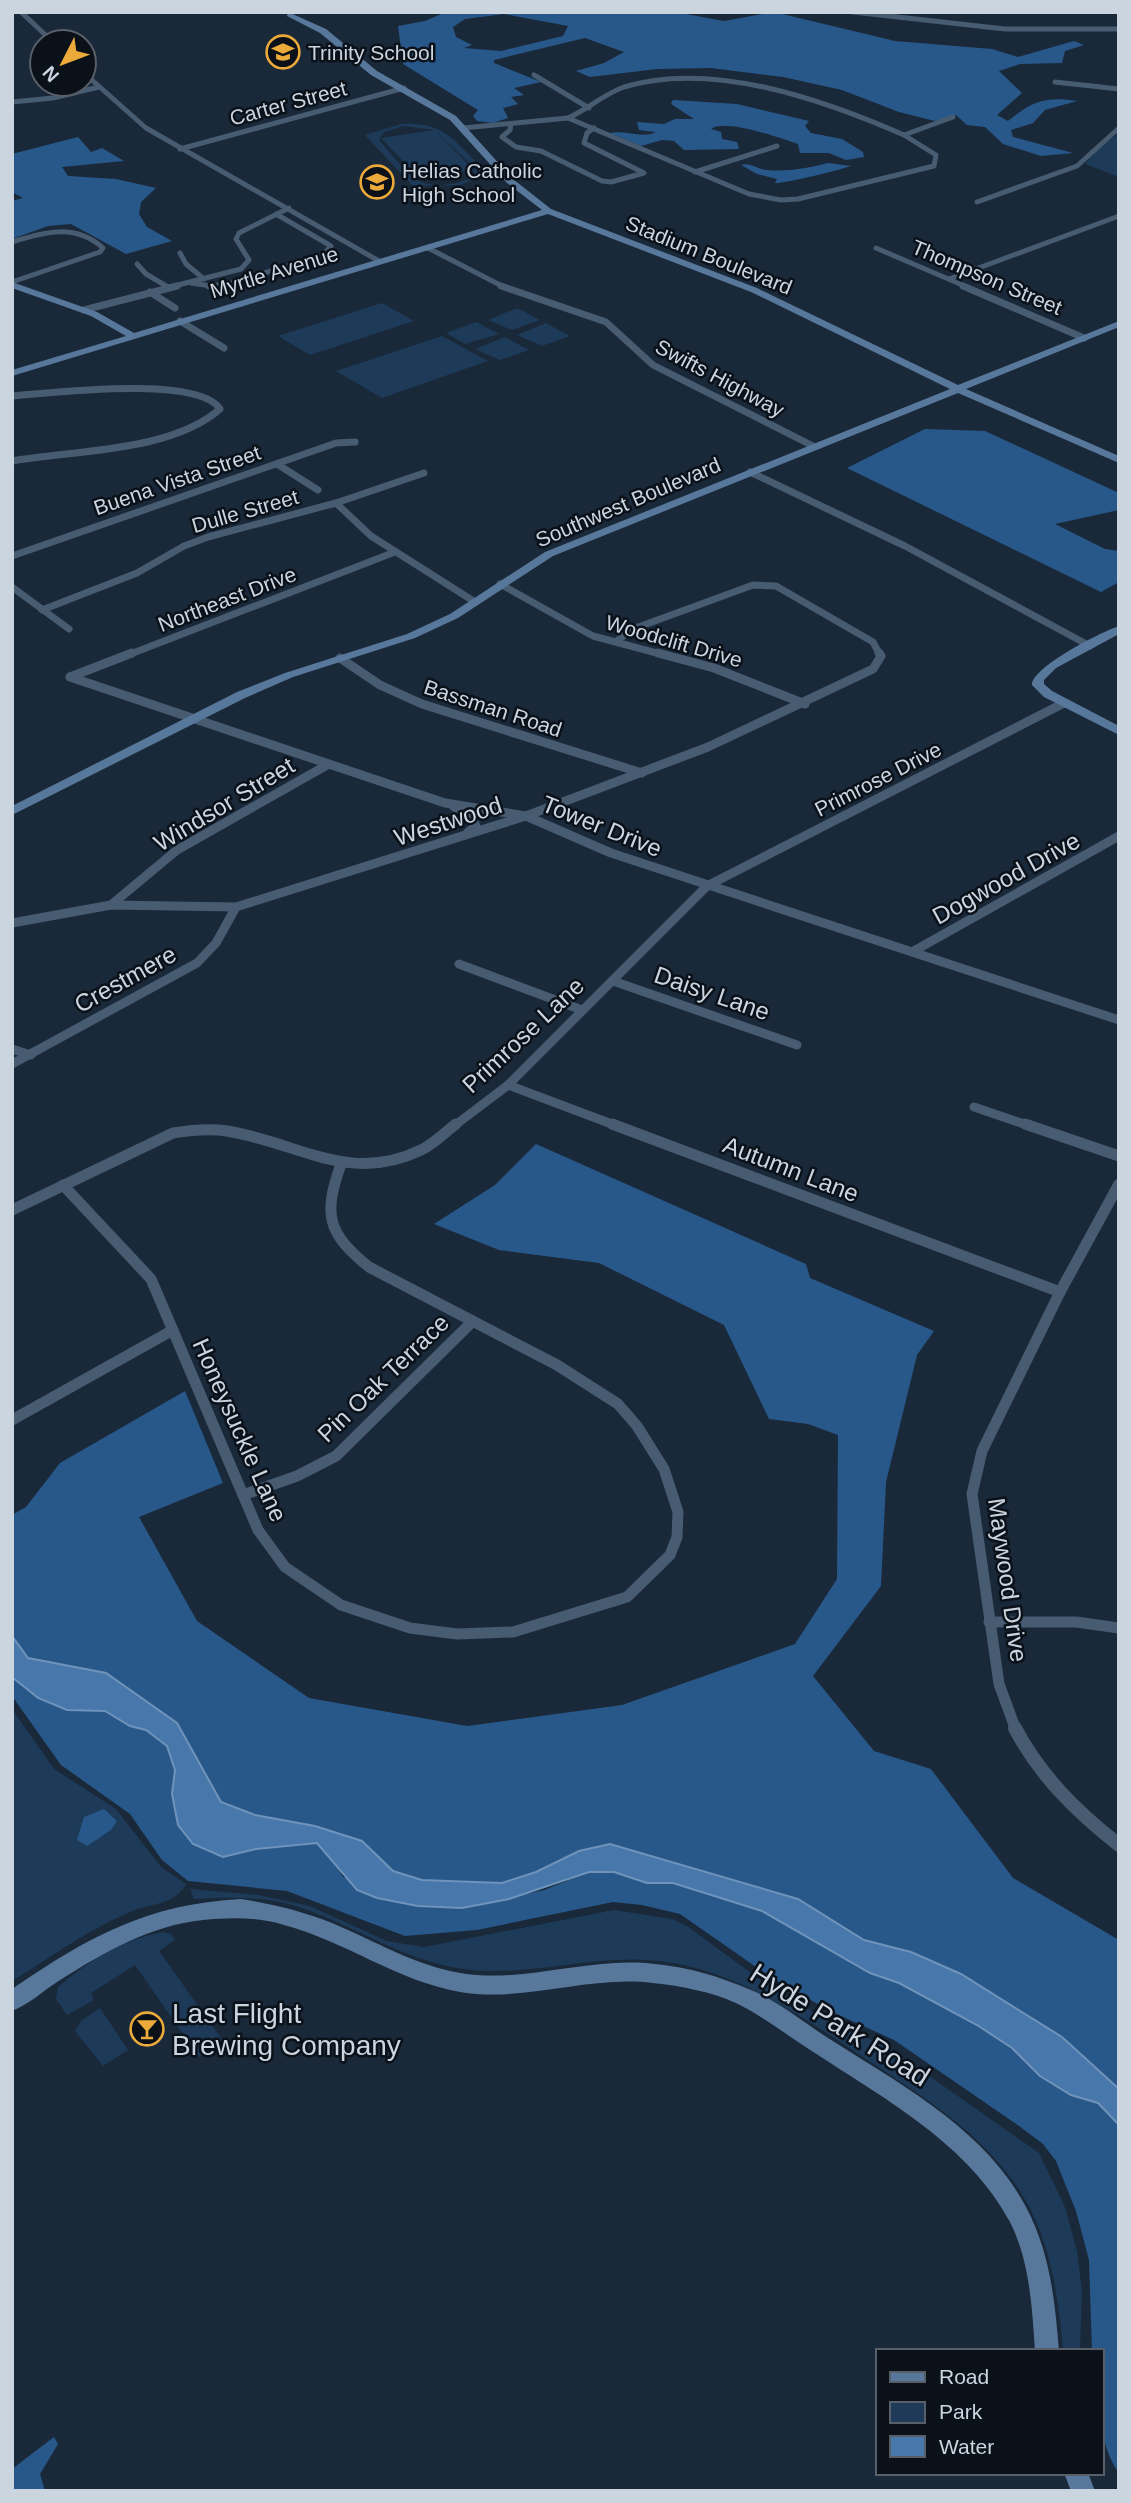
<svg xmlns="http://www.w3.org/2000/svg" width="1131" height="2503" font-family="Arial,sans-serif">
	<rect width="100%" height="100%" fill="#1a293a"/>
	<g fill="#1d3a58" fill-rule="evenodd">
		<path d="M401,124C443,121 454,140 481,167V175L461,185L413,186L365,135ZM404,126L434,130L381,138L419,178L474,170L435,131L474,167V175C461,186 428,189 414,178C401,167 390,152 379,140L384,132Z"/>
		<path d="M1119,133V177L1085,164L1094,153Z"/>
		<path d="M382,303L414,321L310,355L278,336Z"/>
		<path d="M517,308L540,320L512,330L488,320Z"/>
		<path d="M476,322L499,334L465,344L446,333Z"/>
		<path d="M546,323L570,336L542,346L517,335Z"/>
		<path d="M442,336L488,361L382,398L336,371Z"/>
		<path d="M505,337L529,350L500,360L475,349Z"/>
		<path d="M12,1709L54,1769L116,1809L161,1867L186,1884C175,1904 155,1903 135,1910C90,1928 53,1956 12,1981Z"/>
		<path d="M190,1889L258,1895L310,1906L387,1941L424,1947L614,1910L672,1919L687,1926L762,1981L838,2027L885,2045L1039,2153L1065,2207L1077,2251L1082,2291L1080,2351H1063C1058,2293 1050,2234 1016,2185C976,2128 920,2095 863,2057C799,2015 737,1970 659,1961C593,1953 530,1978 464,1969C404,1961 357,1927 302,1908C267,1896 230,1897 194,1899Z"/>
		<path d="M163,1932L171,1934L175,1940L159,1951L223,2041L199,2057L135,1965L91,1993L94,2000L67,2015L56,1999L58,1987C88,1961 124,1939 163,1932Z"/>
		<path d="M100,2008L128,2050L103,2066L75,2031L82,2020Z"/>
	</g>
	<g fill="#285889" fill-rule="evenodd">
		<path d="M446,12H675L724,21L774,12L895,41L992,49L1018,57L1074,41L1084,45L1065,51L1062,63L1020,64L999,71L1022,93L997,115L1008,121C1032,101 1046,96 1077,101L1045,110L1033,123L1011,130L1013,137L1073,153L1041,156L1003,144L985,127L967,125L956,115L935,121L899,112L842,90L783,77L711,68L657,69L590,77L576,71L604,63L624,52L585,38L494,60V63L541,82L514,88L524,95L511,97L518,104L503,108L508,118L493,123L477,121L473,116L478,110L403,64L398,26L425,21ZM504,14L568,26L563,36L501,51L464,48L472,45L456,37L453,27L465,19Z"/>
		<path d="M673,100L737,104L809,121L805,126L811,133L842,139L863,152L864,157L846,160L829,153H800L798,144C780,138 724,118 711,129L721,132L722,139L737,142L739,149L684,150L674,141L662,140L641,146L610,133C625,130 643,139 656,132L639,130L637,122L664,124L675,119H694L671,104Z"/>
		<path d="M78,137L91,152L102,148L124,161L62,167L68,176L116,179L156,188L141,202L139,214L147,227L172,241L126,254L71,224L48,226L12,239V201L23,198L12,192V154Z"/>
		<path d="M828,163L851,166C840,170 783,184 775,183L777,179L757,174L741,165C751,162 758,170 767,170C788,172 808,168 828,163Z"/>
		<path d="M925,429L985,431L1119,493V510L1055,524L1105,549L1119,551V582L1101,592L847,468Z"/>
		<path d="M536,1144L806,1264L810,1278L934,1331L917,1355L886,1482L881,1586L813,1676L874,1751L931,1769L1013,1878L1119,1940V2089L1062,2037L911,1952L864,1940L798,1899L687,1867L536,1872L502,1883L422,1880L393,1871L362,1841L315,1826L255,1815L221,1802L177,1723L106,1674L28,1658L12,1636V1515L26,1507L60,1463L185,1391L223,1483L139,1517L197,1621L309,1698L467,1726L622,1705L795,1644L837,1579L838,1435L808,1424L769,1419L724,1325L599,1263L499,1250L434,1224L495,1185Z"/>
		<path d="M12,1677L38,1698L67,1710L105,1711L130,1726L146,1730L168,1746L175,1770L172,1794L193,1844L223,1857L256,1849L317,1843L330,1855L343,1877L462,1908L544,1890L590,1872H614L647,1883H673L763,1911L870,1973L899,1983L977,2025L1012,2048L1041,2076L1071,2095L1098,2103L1119,2125V2473C1094,2438 1101,2391 1101,2351H1092L1089,2260L1076,2211L1056,2161L1043,2144L1019,2126L894,2040L828,2010L769,1976L680,1914L642,1905L613,1902L477,1930L405,1936L287,1891L188,1881L162,1860L130,1814L61,1765L12,1696Z"/>
		<path d="M104,1809L117,1821L111,1830L87,1846L77,1840L84,1817Z"/>
		<path d="M54,2437L58,2444L40,2474L45,2491H12V2469Z"/>
	</g>
	<path fill="#4777ab" stroke="#6f93bb" stroke-width="2" d="M12,1636L28,1658L106,1673L177,1723L221,1802L255,1815L315,1826L362,1841L393,1871L422,1880L502,1883L536,1872L579,1851L610,1844L798,1899L864,1940L911,1952L961,1974L1062,2037L1119,2089V2125L1098,2103L1071,2095L1040,2076L1012,2048L977,2025L899,1983L870,1973L762,1911L673,1883H647L614,1872H589L509,1899L462,1908L418,1906L377,1898L357,1890L317,1843L256,1849L223,1857L193,1844L178,1825L172,1794L175,1770L167,1746L146,1730L130,1726L105,1711L67,1710L38,1698L12,1677Z"/>
	<g fill="none" stroke-linecap="round" stroke-linejoin="round">
		<g stroke="#475b71" stroke-width="5">
			<path d="M21,12L53,42"/>
			<path d="M853,12L1005,29H1119"/>
			<path d="M84,73L146,128L379,261"/>
			<path d="M534,75L589,108"/>
			<path d="M1055,82L1119,89"/>
			<path d="M12,102L53,98L99,87"/>
			<path d="M568,118C588,109 604,94 624,87C712,60 824,100 904,135L953,117"/>
			<path d="M511,124L510,130L502,137L516,147L541,151L602,181L611,182L644,173L584,143L587,133L594,128"/>
			<path d="M463,128L568,118L749,194L781,200L798,199L934,166L936,155L904,135"/>
			<path d="M180,149L404,88"/>
			<path d="M695,172L777,146"/>
			<path d="M977,202L1077,166L1119,128"/>
			<path d="M12,242C45,232 75,223 103,248L100,252L12,282"/>
			<path d="M428,248L504,287"/>
			<path d="M876,248L967,287"/>
			<path d="M180,253L186,264L204,279"/>
			<path d="M137,264L146,274L168,287"/>
			<path d="M949,279L1119,216"/>
			<path d="M191,283L218,287L323,255L331,246L276,214"/>
			<path d="M170,287L241,269L249,260L236,239L239,233L289,208"/>
		</g>
		<g stroke="#475b71" stroke-width="7">
			<path d="M209,286H222"/>
			<path d="M501,286L606,322L653,365L813,446"/>
			<path d="M963,286L1084,338"/>
			<path d="M150,292L175,308"/>
			<path d="M84,310L177,286"/>
			<path d="M180,321L224,348"/>
			<path d="M12,396C53,393 197,375 220,409C171,452 75,450 12,461"/>
			<path d="M277,464L318,490"/>
			<path d="M750,472L905,546L1090,646"/>
			<path d="M336,503L371,536L475,602"/>
			<path d="M12,556L336,443L355,442"/>
			<path d="M500,584L593,636L664,655"/>
			<path d="M12,587L69,629"/>
			<path d="M42,610L137,573L184,546L208,537L336,503L424,473"/>
			<path d="M618,640L633,629L753,585L776,586L873,642L880,655"/>
			<path d="M128,655L395,552"/>
		</g>
		<g stroke="#475b71" stroke-width="9">
			<path d="M658,653L714,668L805,704"/>
			<path d="M340,658L380,685L422,704L642,773"/>
			<path d="M70,677L445,803L526,816L611,853L1119,1020"/>
			<path d="M70,677L132,653"/>
			<path d="M454,807L472,818L476,826L468,832"/>
			<path d="M111,905L177,850L327,765"/>
			<path d="M12,923L111,905L236,907L526,816L708,747L873,669L881,656L879,653"/>
			<path d="M912,952L1119,836"/>
			<path d="M459,964L582,1010"/>
			<path d="M613,981L797,1045"/>
			<path d="M12,1049L31,1055"/>
			<path d="M12,1064L197,963L216,943L236,907"/>
			<path d="M508,1085L617,1126"/>
			<path d="M974,1107L1030,1126"/>
			<path d="M454,1126L508,1085L707,886L1064,703"/>
		</g>
		<g stroke="#475b71" stroke-width="11">
			<path d="M612,1124L1060,1292"/>
			<path d="M1025,1124L1119,1156"/>
			<path d="M63,1185L151,1279L258,1530L285,1567L341,1605L410,1628L457,1634L513,1632L627,1597L670,1555L677,1537L678,1512L664,1469L637,1426L618,1404L557,1365L369,1267C327,1233 323,1215 341,1164"/>
			<path d="M12,1210L173,1133C191,1130 209,1128 227,1131C297,1142 349,1185 421,1150C434,1144 445,1132 456,1124"/>
			<path d="M12,1420L173,1330"/>
			<path d="M243,1495L297,1476L336,1456L473,1321"/>
			<path d="M989,1622H1076L1119,1628"/>
			<path d="M1016,1730L999,1684L972,1494L982,1451L1060,1292L1119,1184"/>
		</g>
		<path stroke="#475b71" stroke-width="14" d="M1015,1728C1040,1776 1077,1812 1119,1845"/>
		<g fill="#58789b" fill-rule="evenodd">
			<path d="M288,12L326,29L377,71L456,116L513,179L551,209L757,288L958,385L1119,321V327L966,389L1119,456V463L958,393L553,556L458,618L415,638L293,677L245,698L12,815V806L237,692L285,673L407,634L450,614L545,552L950,389L751,292L548,214L12,376V370L126,336L91,316L12,288V282L97,312L134,333L542,210L507,183L450,120L371,75L320,33L287,16Z"/>
			<path d="M1119,626V634L1056,668L1044,680V684L1052,691L1119,726V735L1044,697L1032,685C1032,667 1101,632 1119,626Z"/>
			<path d="M241,1899C273,1904 302,1911 332,1923C375,1941 414,1965 460,1973C525,1984 589,1956 655,1964C688,1967 721,1977 751,1990C778,2001 803,2022 828,2038C900,2084 985,2129 1026,2207C1050,2252 1055,2301 1059,2351H1035C1032,2307 1030,2262 1010,2222C969,2145 888,2101 818,2055C792,2039 766,2018 738,2004C713,1992 681,1986 653,1983C588,1975 524,2003 460,1992C397,1981 345,1941 284,1925C258,1917 230,1917 203,1920C151,1925 103,1953 60,1980C44,1990 30,2004 12,2011V1989C88,1937 147,1904 241,1899Z"/>
			<path d="M1064,2473H1088L1095,2491H1071Z"/>
		</g>
	</g>
	<defs>
		<symbol id="school-ring" viewBox="-11 -11 22 22"><circle r="9.5" fill="#0b1119" stroke="#ebaa39" stroke-width="1.5"/><path d="M0-5L7-2L0 1L-7-2ZM-4 1L0 2.5L4 1V4Q0 6-4 4Z" fill="#ebaa39"/></symbol>
		<symbol id="bar-ring" viewBox="-11 -11 22 22"><circle r="9.5" fill="#0b1119" stroke="#ebaa39" stroke-width="1.5"/><path d="M-6-5H6L.8 .8V4.5H3.5V6h-7V4.5H-.8V.8Z" fill="#ebaa39"/></symbol>
	</defs>
	<g fill-rule="evenodd">
		<use href="#school-ring" x="264" y="33" width="38" height="38"/>
		<use href="#school-ring" x="358" y="163" width="38" height="38"/>
		<use href="#bar-ring" x="128" y="2010" width="38" height="38"/>
	</g>
	<g text-anchor="middle" dominant-baseline="central" stroke-width="5" stroke-linejoin="round" paint-order="stroke">
		<g font-size="21" fill="#cbd5e0" stroke="#0b1119" text-anchor="start">
			<text x="308" y="52">Trinity School</text>
			<text x="402" y="170">Helias Catholic<tspan x="402" dy="24">High School</tspan></text>
		</g>
		<g font-size="21" fill="#cbd5e0" stroke="#0b1119">
			<text transform="translate(288 103) rotate(-15)">Carter Street</text>
			<text transform="translate(709 255) rotate(22)">Stadium Boulevard</text>
			<text transform="translate(274 272) rotate(-17)">Myrtle Avenue</text>
			<text transform="translate(987 277) rotate(23)">Thompson Street</text>
			<text transform="translate(720 378) rotate(28)">Swifts Highway</text>
			<text transform="translate(177 480) rotate(-19)">Buena Vista Street</text>
			<text transform="translate(628 502) rotate(-23)">Southwest Boulevard</text>
			<text transform="translate(245 511) rotate(-16)">Dulle Street</text>
			<text transform="translate(227 599) rotate(-21)">Northeast Drive</text>
			<text transform="translate(674 641) rotate(16)">Woodclift Drive</text>
			<text transform="translate(493 708) rotate(18)">Bassman Road</text>
			<text transform="translate(878 779) rotate(-27)">Primrose Drive</text>
		</g>
		<g font-size="24" fill="#cbd5e0" stroke="#0b1119">
			<text transform="translate(224 804) rotate(-31)">Windsor Street</text>
			<text transform="translate(448 821) rotate(-18)">Westwood</text>
			<text transform="translate(602 826) rotate(22)">Tower Drive</text>
			<text transform="translate(1006 878) rotate(-29)">Dogwood Drive</text>
			<text transform="translate(125 979) rotate(-29)">Crestmere</text>
			<text transform="translate(712 993) rotate(19)">Daisy Lane</text>
			<text transform="translate(523 1035) rotate(-43)">Primrose Lane</text>
			<text transform="translate(791 1169) rotate(21)">Autumn Lane</text>
			<text transform="translate(383 1378) rotate(-44)">Pin Oak Terrace</text>
			<text transform="translate(240 1430) rotate(66)">Honeysuckle Lane</text>
			<text transform="translate(1008 1580) rotate(82)">Maywood Drive</text>
		</g>
		<g font-size="28" fill="#cbd5e0" stroke="#0b1119" text-anchor="start">
			<text x="172" y="2013">Last Flight<tspan x="172" dy="32">Brewing Company</tspan></text>
		</g>
		<g font-size="28" fill="#cbd5e0" stroke="#0b1119">
			<text transform="translate(840 2025) rotate(32)">Hyde Park Road</text>
		</g>
	</g>
	<rect width="1131" height="2503" fill="none" stroke="#cbd5e0" stroke-width="28"/>
	<rect x="876" y="2349" width="228" height="126" fill="#0b1119" stroke="#585f69" stroke-width="2"/>
	<rect x="890" y="2372" width="35" height="10" fill="#58789b" stroke="#585f69" stroke-width="2"/>
	<text x="939" y="2384" font-size="21" fill="#cbd5e0">Road</text>
	<rect x="890" y="2402" width="35" height="21" fill="#1d3a58" stroke="#585f69" stroke-width="2"/>
	<text x="939" y="2419" font-size="21" fill="#cbd5e0">Park</text>
	<rect x="890" y="2436" width="35" height="21" fill="#4777ab" stroke="#585f69" stroke-width="2"/>
	<text x="939" y="2454" font-size="21" fill="#cbd5e0">Water</text>
	<g transform="translate(63 63) rotate(228)"><circle r="33" fill="#0b1119" stroke="#585f69" stroke-width="2"/>
	<path d="M0-5L12 26L0 18L-12 26Z" fill="#ebaa39"/>
	<text y="-10" font-size="19" font-weight="bold" text-anchor="middle" fill="#cbd5e0">N</text>
	</g>
</svg>
